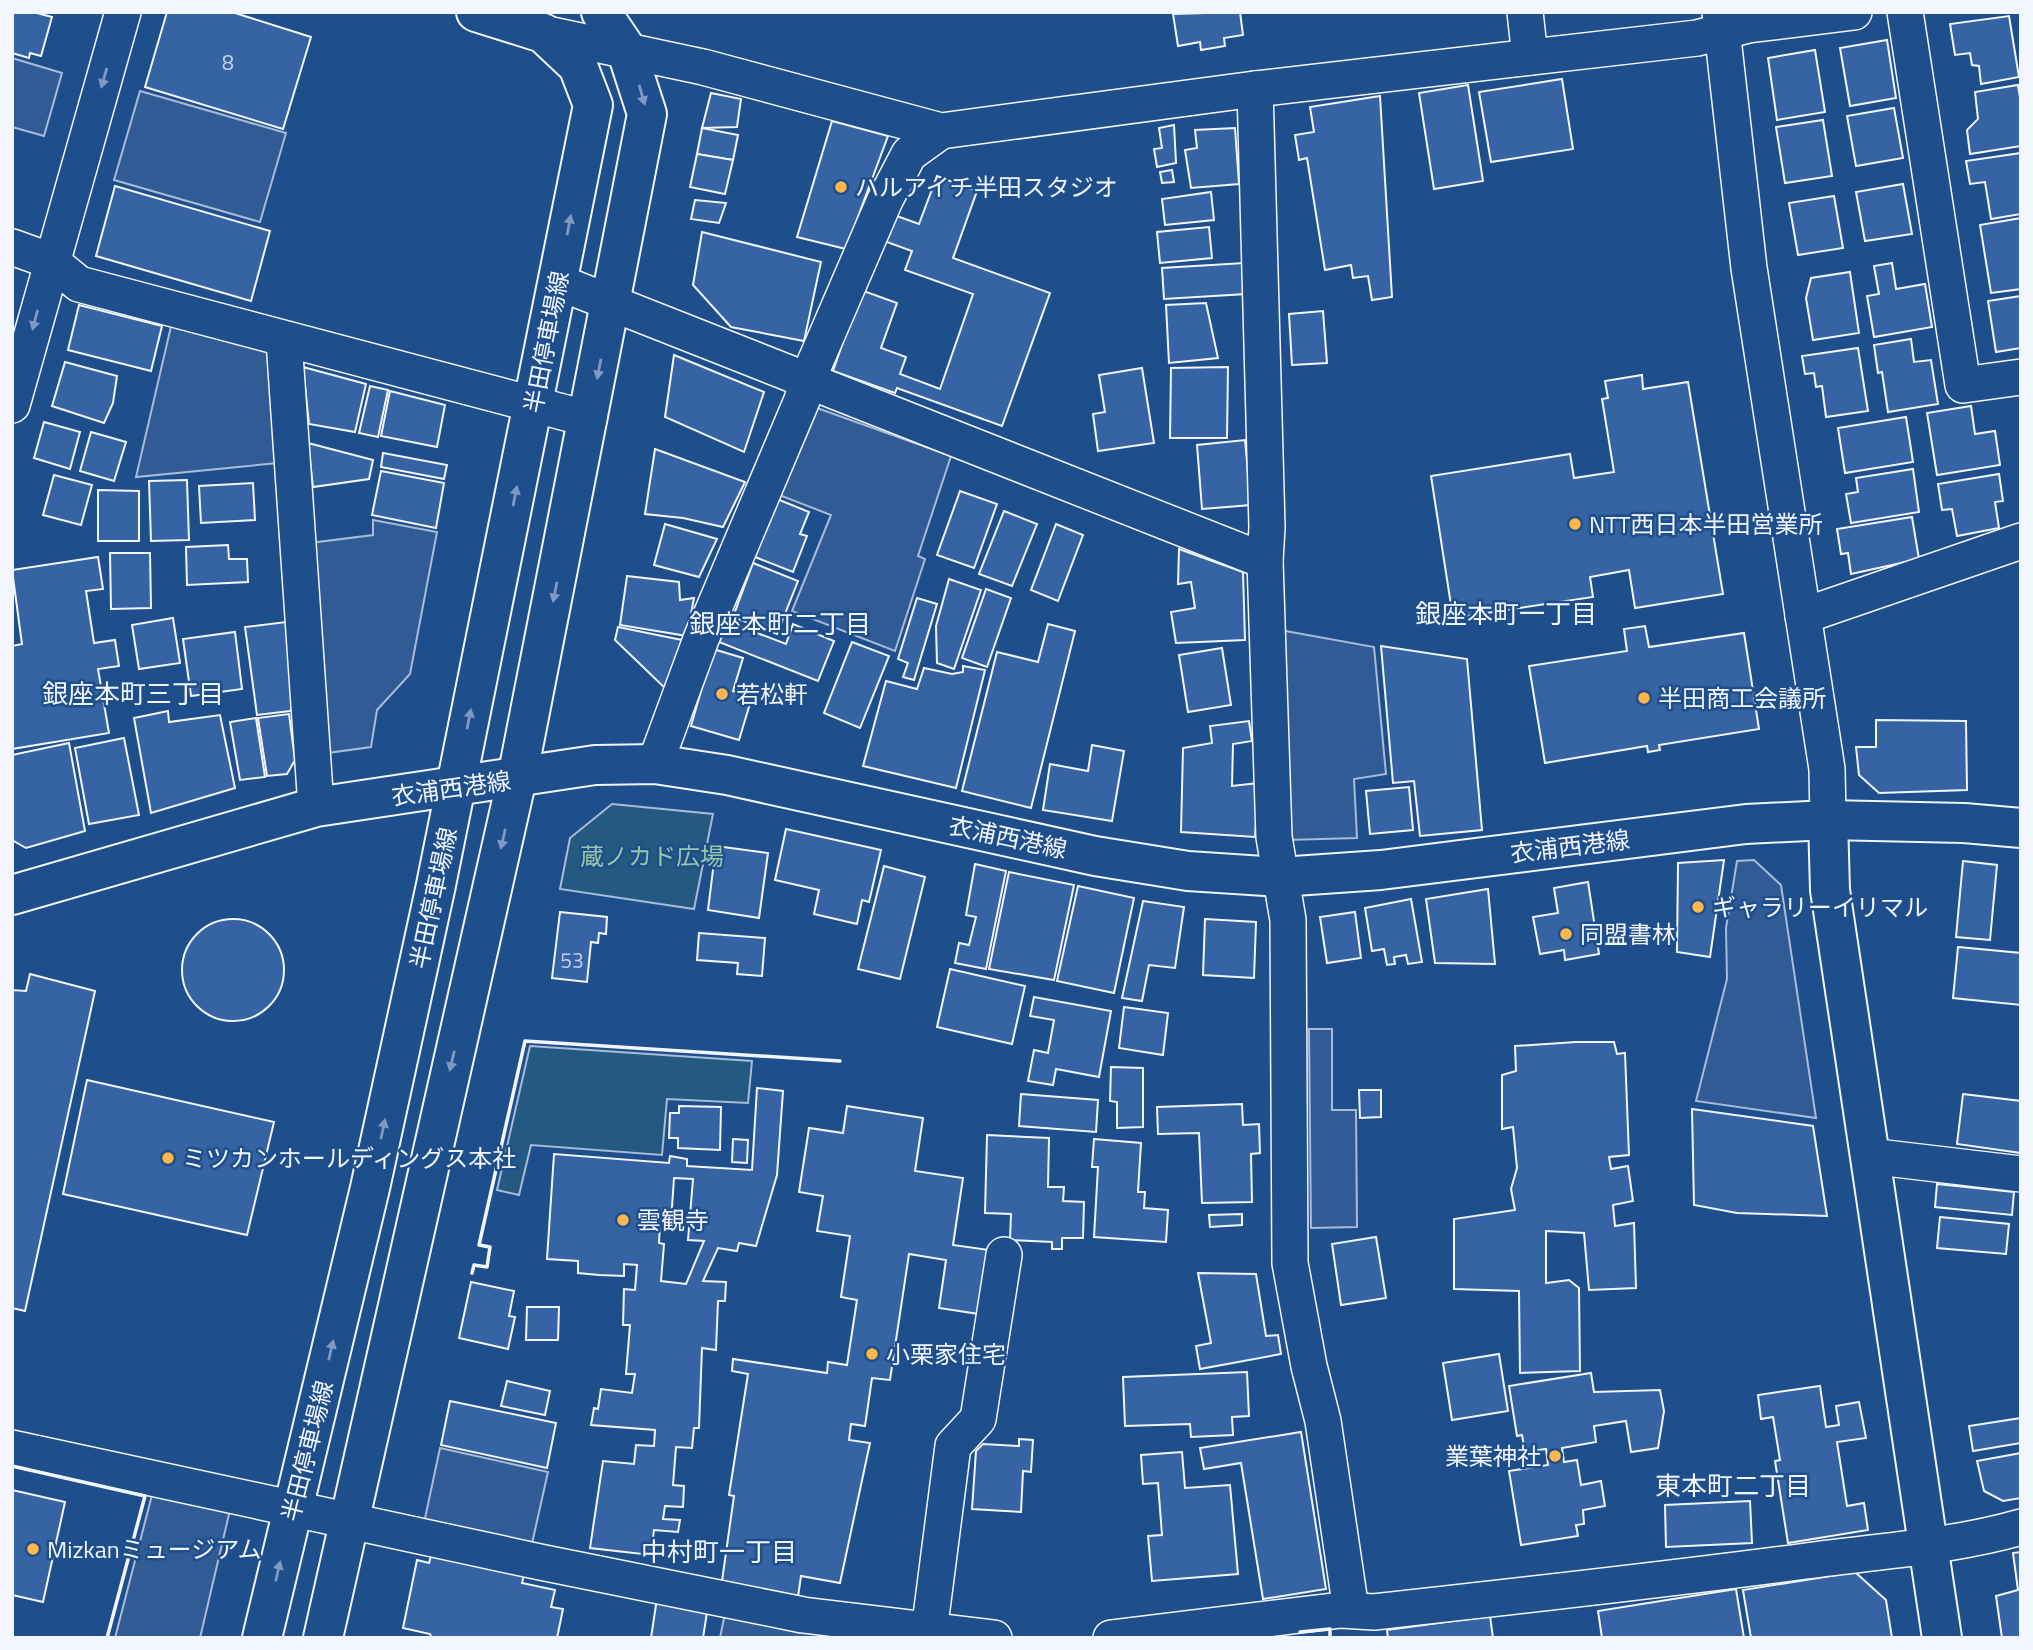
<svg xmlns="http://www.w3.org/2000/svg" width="2033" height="1650" font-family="'Titillium Web','Noto Sans JP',sans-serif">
	<rect width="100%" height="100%" fill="#1f4e8c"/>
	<g fill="#245a82" stroke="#a8bbd7" stroke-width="2">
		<path d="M612,804L713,814L694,909L560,889L570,838Z"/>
		<path d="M530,1046L752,1061L748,1103L667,1099L662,1155L531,1145L519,1195L497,1190Z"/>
	</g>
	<g fill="#305b95" stroke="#a8bbd7" stroke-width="2">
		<path d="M12,58L62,73L44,136L12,127Z"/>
		<path d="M140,91L286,133L260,222L114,180Z"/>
		<path d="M172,322L275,352L278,463L136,477Z"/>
		<path d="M817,408L951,456L918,556L925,559L895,651L792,611L831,515L774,493Z"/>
		<path d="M373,520L437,532L410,674L377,710L371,747L320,754L310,543L373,535Z"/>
		<path d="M1280,630L1374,647L1386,774L1354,779L1357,838L1287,840Z"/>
		<path d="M1754,860L1781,885L1816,1118L1696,1101L1727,979L1726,928L1737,861Z"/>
		<path d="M1309,1029H1332V1110H1356L1357,1227L1311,1228Z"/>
		<path d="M440,1448L548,1472L531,1548L424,1523Z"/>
		<path d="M152,1495L230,1510L200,1638H115Z"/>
		<path d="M725,1613L879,1638H720Z"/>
	</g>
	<g fill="#3563a3" stroke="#f2f6ff" stroke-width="2" fill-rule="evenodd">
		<path d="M12,12H33L52,17L41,56L30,53L29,58L12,53Z"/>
		<path d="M167,12H232L311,37L283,129L145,87Z"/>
		<path d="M1240,12L1243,35L1224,38L1225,46L1201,50L1200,42L1178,46L1173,14Z"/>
		<path d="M2009,16L2019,77L1981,84L1979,66L1972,65L1970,53L1955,55L1950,24Z"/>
		<path d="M1887,40L1896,98L1850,106L1840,48Z"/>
		<path d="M1815,50L1825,112L1777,120L1768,58Z"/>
		<path d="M1562,79L1573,149L1491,162L1479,92Z"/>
		<path d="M1468,85L1483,181L1434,189L1419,93Z"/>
		<path d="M2018,85L2021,104V146L1970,154L1967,130L1978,119L1975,92Z"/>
		<path d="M711,93L741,99L737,127L702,128Z"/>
		<path d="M1380,96L1392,297L1372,300L1368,276L1353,278L1351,265L1325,270L1307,158L1299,160L1295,135L1314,132L1310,107Z"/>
		<path d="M1894,108L1903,158L1856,166L1847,116Z"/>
		<path d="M1823,120L1832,176L1785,183L1776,127Z"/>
		<path d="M832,121L888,136L846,249L797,237Z"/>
		<path d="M1174,125L1176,163L1157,167L1154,149L1162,148L1159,128Z"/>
		<path d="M702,128L738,135L733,160L697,154Z"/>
		<path d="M1235,128L1239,184L1191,188L1185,150L1197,148L1195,130Z"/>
		<path d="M2021,153V214L1991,219L1985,182L1970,184L1966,161Z"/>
		<path d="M697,154L733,160L725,194L690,187Z"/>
		<path d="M1172,170L1174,182L1162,183L1160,172Z"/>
		<path d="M937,176L977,191L953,258L1050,293L1002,426L897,388L895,393L833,371L861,290L897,303L881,348L906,357L900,374L940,389L973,294L905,270L912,251L884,241L894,215L919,224Z"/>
		<path d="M1903,184L1912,234L1865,241L1856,192Z"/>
		<path d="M115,186L270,231L251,301L96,256Z"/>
		<path d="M1211,192L1214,220L1165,225L1162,199Z"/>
		<path d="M1834,196L1843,248L1798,255L1789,203Z"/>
		<path d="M695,200L726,203L719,223L691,219Z"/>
		<path d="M2021,218V289L1991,293L1980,225Z"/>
		<path d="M1209,227L1212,258L1160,263L1157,232Z"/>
		<path d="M702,232L821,262L804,341L731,327L693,285Z"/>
		<path d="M1244,263L1246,294L1164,299L1162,268Z"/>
		<path d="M1892,263L1896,289L1925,284L1932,327L1874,337L1867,296L1879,294L1874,266Z"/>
		<path d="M1850,272L1859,333L1813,340L1806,298L1811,278Z"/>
		<path d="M2021,296V348L1996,352L1988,301Z"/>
		<path d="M1206,303L1218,358L1169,363L1166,305Z"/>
		<path d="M79,305L162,326L151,371L68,350Z"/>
		<path d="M1323,311L1327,363L1292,365L1289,314Z"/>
		<path d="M1911,339L1914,362L1931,360L1938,404L1888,412L1882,372L1878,373L1874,345Z"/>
		<path d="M1858,348L1868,411L1826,417L1822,386L1816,387L1814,373L1805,374L1802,356Z"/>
		<path d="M674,355L764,392L744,452L665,417Z"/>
		<path d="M65,362L117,376L113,403L104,423L52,406Z"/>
		<path d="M303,367L366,384L355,432L309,424Z"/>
		<path d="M1228,367L1227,438H1170L1171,368Z"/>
		<path d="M1142,368L1154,443L1098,451L1093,414L1105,412L1099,375Z"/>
		<path d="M1642,375L1643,389L1688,382L1723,594L1635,608L1629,570L1590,577L1593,597L1453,618L1431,476L1570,454L1574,478L1614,472L1602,399L1608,398L1605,381Z"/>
		<path d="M370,386L388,390L378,437L359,433Z"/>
		<path d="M390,391L445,405L437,447L381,436Z"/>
		<path d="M1971,406L1975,434L1995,431L2000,465L1937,475L1927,413Z"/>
		<path d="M1906,417L1913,462L1845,473L1838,428Z"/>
		<path d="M44,422L80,432L70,469L34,458Z"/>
		<path d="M91,432L126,442L114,481L80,471Z"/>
		<path d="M1245,440L1251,505L1202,509L1197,445Z"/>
		<path d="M308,443L373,460L369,479L313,487Z"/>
		<path d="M655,449L745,482L723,527L683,518L645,514Z"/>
		<path d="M383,453L447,465L444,479L381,467Z"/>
		<path d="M1913,469L1919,512L1851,523L1846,494L1858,492L1856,478Z"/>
		<path d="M381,471L444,483L436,528L372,515Z"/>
		<path d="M1999,474L2003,501L1995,502L1999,528L1957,536L1952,509L1942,510L1938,484Z"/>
		<path d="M54,475L92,485L81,525L43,515Z"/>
		<path d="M187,480L189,540L151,541L149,481Z"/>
		<path d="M253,483L255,520L201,523L199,486Z"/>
		<path d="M98,490L139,491V541H98Z"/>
		<path d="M960,491L997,504L974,568L937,555Z"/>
		<path d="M777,499L809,512L800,534L807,536L793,572L755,557Z"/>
		<path d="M1004,511L1037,524L1012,586L979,574Z"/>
		<path d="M1912,517L1919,559L1851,574L1848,553L1841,554L1837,529Z"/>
		<path d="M665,524L717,539L699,577L654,565Z"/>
		<path d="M1056,524L1083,535L1058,601L1031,590Z"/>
		<path d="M228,545L229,559H247L248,582L187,585L186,547Z"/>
		<path d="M1179,549L1243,572L1245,640L1176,643L1171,612L1195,608L1191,582L1178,584Z"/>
		<path d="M110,553H150L151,608L111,609Z"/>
		<path d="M98,557L103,589L86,591L94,643L115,640L119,666L98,669L109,733L12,749V646L22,644L12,570Z"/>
		<path d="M753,563L798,581L777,634L733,617Z"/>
		<path d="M627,576L679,582L680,600L694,598L687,636L620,625Z"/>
		<path d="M949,579L981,590L954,669L937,663L936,626Z"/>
		<path d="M986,589L1011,598L987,667L962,658Z"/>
		<path d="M917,598L937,604L914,680L903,677L908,663L898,659Z"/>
		<path d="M173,618L180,663L139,669L132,625Z"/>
		<path d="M726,621L786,644L793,624L834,641L818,681L719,642Z"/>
		<path d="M286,622L294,707L290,711L257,715L245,627Z"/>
		<path d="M1048,624L1075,631L1031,808L962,791L997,652L1038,662Z"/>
		<path d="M1645,626L1649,647L1744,633L1759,729L1659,745L1660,750L1648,752L1647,746L1545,763L1529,666L1627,651L1624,629Z"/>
		<path d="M618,627L687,641L669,692L615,640Z"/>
		<path d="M235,632L242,689L191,696L183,639Z"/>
		<path d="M852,642L889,656L860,728L824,713Z"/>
		<path d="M1381,646L1467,659L1482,830L1420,836L1414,781L1393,783Z"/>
		<path d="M1222,648L1231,705L1188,712L1179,655Z"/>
		<path d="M713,649L743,658L733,691L752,697L739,740L691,726Z"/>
		<path d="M963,666L985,670L956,788L863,766L886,681L917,689L924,668L952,674L963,672Z"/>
		<path d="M168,711L169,722L220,715L235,788L151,813L134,718Z"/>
		<path d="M289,714L295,760L287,774L267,776L258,718Z"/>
		<path d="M256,718L265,777L240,780L230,722Z"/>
		<path d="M1876,720L1966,721L1967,790L1879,793L1859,775L1856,747H1876Z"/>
		<path d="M1249,721L1252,741L1233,744L1232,786L1259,783L1255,837L1181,832L1183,748L1212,743L1210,726Z"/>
		<path d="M124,738L139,815L89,824L75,748Z"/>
		<path d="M69,743L85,831L26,848L12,840V755Z"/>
		<path d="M1092,745L1124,751L1112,821L1043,810L1050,764L1088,771Z"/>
		<path d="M1409,787L1413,830L1370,834L1366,791Z"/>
		<path d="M786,829L881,850L869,902L862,900L857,924L814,914L819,890L775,880Z"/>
		<path d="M716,846L768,853L759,918L708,910Z"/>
		<path d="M1724,860L1710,957L1677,952L1678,863Z"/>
		<path d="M1963,861L1997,865L1990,940L1956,937Z"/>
		<path d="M975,864L1006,871L986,969L955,963L959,943L969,945L976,917L966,915Z"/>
		<path d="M884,866L925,877L900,979L858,969Z"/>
		<path d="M1009,872L1074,885L1054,980L989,969Z"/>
		<path d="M1588,882L1599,954L1565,960L1564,950L1540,954L1533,917L1558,913L1554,888Z"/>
		<path d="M1078,886L1134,898L1114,993L1057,981Z"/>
		<path d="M1488,889L1495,964L1435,963L1426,899Z"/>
		<path d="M1411,899L1422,962L1408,964L1406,955L1394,957L1395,964L1387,965L1384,949L1372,951L1365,908Z"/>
		<path d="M1143,901L1184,907L1175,968L1149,965L1142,1001L1122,998Z"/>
		<path d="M560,912L607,917L606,934L599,933L598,943L591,942L587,982L552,978Z"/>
		<path d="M1355,912L1361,958L1327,963L1320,917Z"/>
		<path d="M1205,919L1256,922L1254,978L1203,975Z"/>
		<circle cx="233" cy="970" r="51"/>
		<path d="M699,933L765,938L762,976L737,974L738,963L697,960Z"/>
		<path d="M1958,947L2021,953V1005L1953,998Z"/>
		<path d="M950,969L1025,986L1012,1044L937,1027Z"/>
		<path d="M30,974L95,991L25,1311L12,1308V990L26,991Z"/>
		<path d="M1034,997L1111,1011L1099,1077L1056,1069L1053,1085L1028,1081L1034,1050L1048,1053L1054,1020L1030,1016Z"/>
		<path d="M1124,1007L1168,1013L1163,1055L1119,1048Z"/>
		<path d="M1576,1042H1614L1617,1054L1625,1053L1629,1155L1609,1157L1611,1169L1628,1166L1633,1201L1613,1205L1615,1226L1634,1223L1636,1288L1589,1290L1584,1233L1546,1231V1283L1569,1280L1579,1288L1580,1371L1520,1373L1519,1291L1454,1289V1219L1515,1210L1511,1189L1517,1168L1513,1127L1502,1129V1075L1516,1071L1515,1046Z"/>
		<path d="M1111,1067L1143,1068V1127L1117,1128V1102L1110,1101Z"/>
		<path d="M87,1080L274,1122L247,1235L63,1194Z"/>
		<path d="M757,1088L783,1091L777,1175L756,1246L739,1243L737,1251L718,1248L703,1281L726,1282L725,1301H718L716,1350L702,1348L699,1428H694L692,1448L676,1447L673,1485L684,1486L683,1507L665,1506L663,1519L680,1520L678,1532L654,1530L651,1555L590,1548L603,1461L634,1464L636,1445L654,1446L655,1430L591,1425L594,1408L598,1409L601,1389L632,1393L635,1374H626L630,1325H623L624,1289L635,1290L637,1265L624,1264V1276L599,1275L578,1273V1261L547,1259L554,1154L669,1163L670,1156L687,1159V1166L752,1170ZM674,1178L693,1179L688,1240L704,1241L686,1284L661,1281L664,1244L659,1243L660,1221L671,1222Z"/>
		<path d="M1359,1090H1381V1117L1360,1118Z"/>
		<path d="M1021,1094L1098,1100L1096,1132L1019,1126Z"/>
		<path d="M1963,1094L2021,1101V1153L1957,1144Z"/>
		<path d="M1242,1104L1243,1125L1259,1124L1260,1153L1251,1154L1252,1202L1202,1203L1199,1133L1158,1134L1157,1107Z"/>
		<path d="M679,1106L721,1107L720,1150L678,1148V1138H669L670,1113H679Z"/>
		<path d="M847,1106L923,1118L915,1171L963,1178L953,1245L989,1250L979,1314L939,1308L946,1260L909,1254L890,1380L872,1378L865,1426L851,1424L849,1440L870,1443L840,1583L801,1576L798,1597L722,1581L734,1496L729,1495L748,1374L732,1371L733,1359L827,1373L828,1362L847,1365L857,1300L841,1297L850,1236L817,1231L823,1196L799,1192L809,1128L843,1133Z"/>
		<path d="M1692,1109L1813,1126L1827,1216L1737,1213L1694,1205Z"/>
		<path d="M987,1135L1049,1138L1048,1187H1064L1063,1201L1084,1202L1083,1238H1062V1249H1052V1242L1010,1240L1011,1214L985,1213Z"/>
		<path d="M733,1139L748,1140L747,1163L732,1162Z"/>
		<path d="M1094,1139L1141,1143L1138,1192H1145L1144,1208L1168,1210L1166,1242L1094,1237L1098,1167H1092Z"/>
		<path d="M1937,1184L2014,1192L2012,1215L1935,1207Z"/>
		<path d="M1242,1214V1225L1210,1227L1209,1215Z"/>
		<path d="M1940,1217L2009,1224L2006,1254L1937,1248Z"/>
		<path d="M1376,1237L1386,1298L1341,1305L1332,1244Z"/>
		<path d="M1198,1273L1256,1274L1266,1336L1278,1335L1281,1354L1200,1369L1196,1346L1211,1343Z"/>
		<path d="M471,1282L514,1291L509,1316L515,1317L508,1349L459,1338Z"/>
		<path d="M527,1307H559L558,1340H526Z"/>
		<path d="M1499,1354L1508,1411L1452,1420L1443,1363Z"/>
		<path d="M1247,1372L1249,1416L1232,1417L1233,1435L1191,1437L1190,1424L1125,1426L1123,1377Z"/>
		<path d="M1591,1373L1594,1392L1660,1390L1664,1411L1658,1448L1631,1452L1626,1421L1594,1426L1596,1442L1562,1448L1564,1462L1577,1460L1581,1485L1601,1481L1605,1506L1583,1510L1584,1524L1576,1525L1578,1536L1521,1545L1509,1471L1548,1465L1546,1449L1525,1452L1522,1435L1517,1436L1509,1386Z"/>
		<path d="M507,1381L550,1391L545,1415L501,1406Z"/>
		<path d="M1820,1386L1826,1427L1839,1425L1836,1406L1859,1402L1866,1438L1837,1442L1847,1506L1864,1503L1868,1530L1788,1543L1775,1461L1780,1460L1773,1417L1761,1419L1758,1395Z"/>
		<path d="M450,1401L556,1423L547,1468L441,1445Z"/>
		<path d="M2021,1418V1443L1973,1451L1969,1426Z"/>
		<path d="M1301,1432L1326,1589L1263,1599L1241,1463L1204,1469L1200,1448Z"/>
		<path d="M1019,1439L1033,1440L1031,1472L1023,1471L1021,1512L972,1509L976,1451L983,1444L1019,1446Z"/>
		<path d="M1182,1452L1185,1488L1230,1485L1238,1574L1152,1581L1148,1536L1162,1535L1158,1483L1143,1484L1141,1455Z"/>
		<path d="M2021,1453V1498L2003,1501L1984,1491L1977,1461Z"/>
		<path d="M12,1490L65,1502L43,1602L12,1595Z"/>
		<path d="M1750,1501L1752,1543L1666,1547L1665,1505Z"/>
		<path d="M2021,1552V1638H2002L1996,1596L2018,1590L2013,1553Z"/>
		<path d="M431,1556L524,1575L522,1583L555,1590L551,1607L563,1609L557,1638H432L430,1634L403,1628L417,1560L429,1563Z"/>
		<path d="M1855,1572L1886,1600L1892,1638H1751L1743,1590Z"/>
		<path d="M1736,1589L1744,1638H1602L1598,1611Z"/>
		<path d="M657,1598L708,1606L703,1638H651Z"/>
		<path d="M1490,1616L1493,1638H1388L1387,1630Z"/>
	</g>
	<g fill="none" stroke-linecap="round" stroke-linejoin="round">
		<defs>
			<g id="street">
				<path d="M1525,12L1530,57"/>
				<path d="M1720,12L1749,268L1827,769L1828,820"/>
				<path d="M1905,12L1963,385L2021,377"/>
				<path d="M543,33L703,67L941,131L1255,89L1697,38L1748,25L1854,12"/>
				<path d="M1255,89L1267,527L1265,561L1274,837L1288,920L1290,1263L1309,1366L1323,1421L1351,1610"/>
				<path d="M12,247L51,261L79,284L589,419"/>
				<path d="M558,282L1265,561"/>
				<path d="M284,340L316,807"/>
				<path d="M12,405L123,12"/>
				<path d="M1803,616L2021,541"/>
				<path d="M655,764L701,639L802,400L807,381L885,200L909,154L941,131"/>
				<path d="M1869,1156L2021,1174"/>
				<path d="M12,1448L540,1562L803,1615L994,1638"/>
				<path d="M929,1632L953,1446L978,1419L1004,1255"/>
				<path d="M1111,1638L1341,1610L1374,1612C1519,1596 1663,1580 1806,1561C1877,1551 1952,1547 2021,1527"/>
			</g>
			<g id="secondary">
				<path d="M1828,820L1830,890L1942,1638"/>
				<path d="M12,895L316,807L595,765L655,764L727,775L1095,856L1188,871L1280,877L1381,870L1746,824L1828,820L1964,823L2021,828"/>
				<path d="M262,1638L370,1188L436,885L593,105L578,66L543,33L476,12"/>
				<path d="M323,1638L517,778L647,114L626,49L601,12"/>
			</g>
		</defs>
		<use href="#street" stroke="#f2f6ff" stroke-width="38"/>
		<use href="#secondary" stroke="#f2f6ff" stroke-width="42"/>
		<use href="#street" stroke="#1f4e8c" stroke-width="35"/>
		<use href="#secondary" stroke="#1f4e8c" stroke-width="38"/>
		<g stroke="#f2f6ff" stroke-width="3.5">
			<path d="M472,1273L474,1265L487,1267L490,1247L479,1245L525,1041L840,1061"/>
			<path d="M12,1466L145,1496L107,1638"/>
			<path d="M1300,1632L1330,1629V1638"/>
		</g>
	</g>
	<defs><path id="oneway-solid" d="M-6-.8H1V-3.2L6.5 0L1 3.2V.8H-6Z" transform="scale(1.75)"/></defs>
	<g fill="#7e9ac0">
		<use href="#oneway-solid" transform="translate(104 78) rotate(106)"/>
		<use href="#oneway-solid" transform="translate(642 95) rotate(74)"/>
		<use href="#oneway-solid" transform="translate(569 225) rotate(-79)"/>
		<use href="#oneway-solid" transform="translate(35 320) rotate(105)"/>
		<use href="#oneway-solid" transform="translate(599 369) rotate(101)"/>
		<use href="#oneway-solid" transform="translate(515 496) rotate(-79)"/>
		<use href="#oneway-solid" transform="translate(555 592) rotate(101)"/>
		<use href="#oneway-solid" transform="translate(469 719) rotate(-79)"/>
		<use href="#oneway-solid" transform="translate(503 839) rotate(103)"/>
		<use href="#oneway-solid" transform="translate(452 1061) rotate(103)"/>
		<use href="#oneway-solid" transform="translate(383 1129) rotate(-78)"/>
		<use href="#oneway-solid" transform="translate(331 1350) rotate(-77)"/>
		<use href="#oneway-solid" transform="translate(278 1571) rotate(-77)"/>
	</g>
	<g fill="#ffb74d" stroke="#1f4e8c" stroke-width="2.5">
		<circle cx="841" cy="187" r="7"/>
		<circle cx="1575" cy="524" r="7"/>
		<circle cx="722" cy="694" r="7"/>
		<circle cx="1644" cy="698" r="7"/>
		<circle cx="1698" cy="907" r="7"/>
		<circle cx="1566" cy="934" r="7"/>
		<circle cx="168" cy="1158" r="7"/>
		<circle cx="623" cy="1220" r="7"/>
		<circle cx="872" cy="1354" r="7"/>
		<circle cx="1555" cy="1456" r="7"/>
		<circle cx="33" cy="1549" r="7"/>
	</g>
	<g text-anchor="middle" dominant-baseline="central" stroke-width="5" stroke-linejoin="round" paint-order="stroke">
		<g font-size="21" fill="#c3d1e8">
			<text x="228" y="62">8</text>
			<text x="572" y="960">53</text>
		</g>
		<g font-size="24" fill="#f2f6ff" stroke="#1f4e8c" text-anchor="start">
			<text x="855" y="187">ハルアイチ半田スタジオ</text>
			<text x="1589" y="524">NTT西日本半田営業所</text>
			<text x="736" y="694">若松軒</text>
			<text x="1658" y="698">半田商工会議所</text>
			<text x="1712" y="907">ギャラリーイリマル</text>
			<text x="1580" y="934">同盟書林</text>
			<text x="182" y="1158">ミツカンホールディングス本社</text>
			<text x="637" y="1220">雲観寺</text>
			<text x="886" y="1354">小栗家住宅</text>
			<text x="1541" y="1456" text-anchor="end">業葉神社</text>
			<text x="47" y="1549">Mizkanミュージアム</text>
		</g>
		<g font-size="24" fill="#f2f6ff" stroke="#1f4e8c">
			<text transform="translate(546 342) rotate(-79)">半田停車場線</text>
			<text transform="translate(451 788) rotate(-8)">衣浦西港線</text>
			<text transform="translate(1008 837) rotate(12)">衣浦西港線</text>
			<text transform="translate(1570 846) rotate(-7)">衣浦西港線</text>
			<text transform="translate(433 898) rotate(-78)">半田停車場線</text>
			<text transform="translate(307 1451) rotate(-76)">半田停車場線</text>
		</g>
		<g font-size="24" fill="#97c8a6" stroke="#1f4e8c">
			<text x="652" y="856">蔵ノカド広場</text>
		</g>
		<g font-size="26" fill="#f2f6ff" stroke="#1f4e8c">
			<text x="1506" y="613">銀座本町一丁目</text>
			<text x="780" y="623">銀座本町二丁目</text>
			<text x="133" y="693">銀座本町三丁目</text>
			<text x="1733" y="1485">東本町二丁目</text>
			<text x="719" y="1551">中村町一丁目</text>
		</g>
	</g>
	<rect width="2033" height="1650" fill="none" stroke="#f2f6ff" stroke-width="28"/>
</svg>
